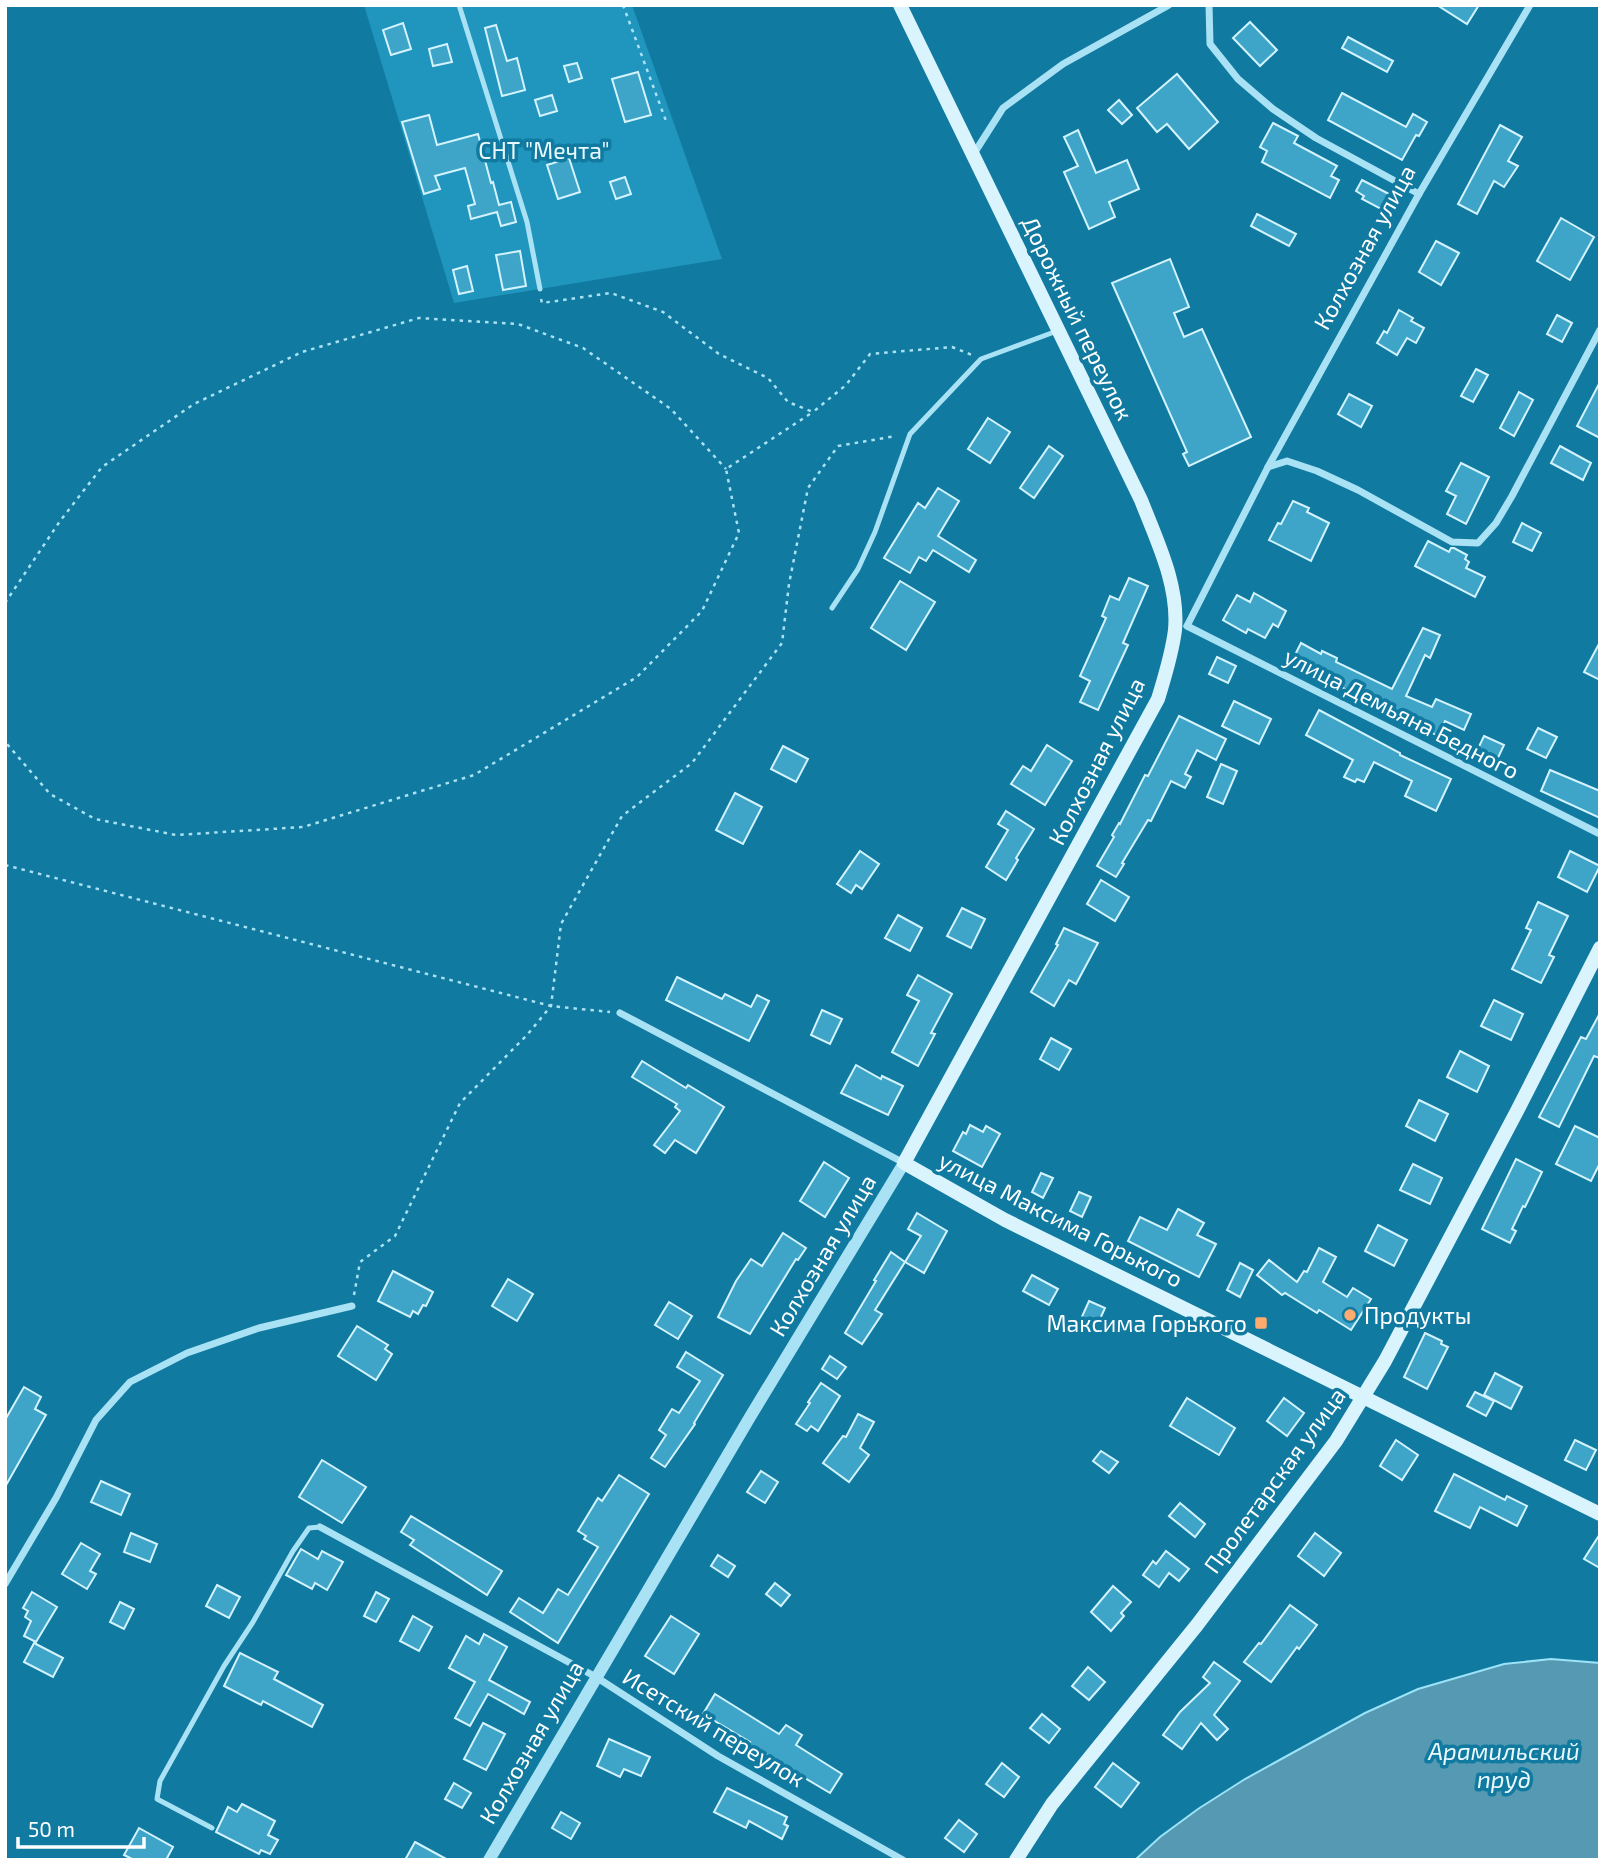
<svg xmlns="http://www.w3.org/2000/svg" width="1605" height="1865" font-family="'Exo 2',sans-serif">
	<rect width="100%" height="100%" fill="#117aa0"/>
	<path fill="#2095be" d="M364,5H632L722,259L454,303Z"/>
	<path fill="#559ab2" stroke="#9ce2f8" stroke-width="2" d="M1551,1659L1600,1663V1860H1135L1160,1837L1198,1809L1245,1779L1365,1713L1418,1689L1504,1664Z"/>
	<g fill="#3ea5c8" stroke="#d3f3fe" stroke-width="2">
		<path d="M1437,5H1479L1467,24Z"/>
		<path d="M1250,22L1277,50L1260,66L1233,38Z"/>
		<path d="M403,23L411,49L391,55L383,30Z"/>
		<path d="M496,25L507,61L517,58L525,90L502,96L485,28Z"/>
		<path d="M1348,37L1393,61L1387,72L1342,48Z"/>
		<path d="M447,44L452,62L433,66L429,49Z"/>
		<path d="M577,63L582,78L569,82L564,66Z"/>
		<path d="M638,72L651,115L625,122L612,79Z"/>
		<path d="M1177,74L1218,122L1189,149L1167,124L1157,132L1137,108Z"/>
		<path d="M1342,93L1406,127L1413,114L1427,122L1419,136L1416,135L1402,160L1328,120Z"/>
		<path d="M552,95L557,111L540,116L535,100Z"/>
		<path d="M1119,100L1132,115L1122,124L1108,110Z"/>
		<path d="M429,115L437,145L478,134L491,183L493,182L499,205L511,202L516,222L501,226L497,212L471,219L468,206L475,204L465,168L435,176L440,189L424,194L402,122Z"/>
		<path d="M1273,123L1298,136L1294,143L1337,166L1331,176L1339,180L1330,198L1262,162L1267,151L1260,147Z"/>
		<path d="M1500,125L1522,137L1508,161L1518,166L1504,187L1494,181L1477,214L1458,204Z"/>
		<path d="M1078,130L1096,173L1127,160L1139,189L1109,202L1115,217L1089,229L1064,172L1078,166L1064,137Z"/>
		<path d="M569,158L580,192L558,199L547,165Z"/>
		<path d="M625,177L631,194L616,199L610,182Z"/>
		<path d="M1362,180L1389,194L1381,209L1362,199L1364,196L1356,191Z"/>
		<path d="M1257,214L1296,234L1289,246L1251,226Z"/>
		<path d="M1561,218L1594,237L1570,280L1537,261Z"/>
		<path d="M1436,241L1459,253L1441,285L1419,272Z"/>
		<path d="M520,251L526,286L503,290L496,255Z"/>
		<path d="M1170,259L1189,307L1174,313L1184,337L1202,329L1251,437L1189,466L1183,454L1187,452L1112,283Z"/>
		<path d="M467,266L473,291L459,294L453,270Z"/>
		<path d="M1399,310L1413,318L1411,321L1424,328L1416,343L1407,338L1397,355L1377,343L1384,331L1387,333Z"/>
		<path d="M1557,315L1572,323L1562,342L1547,334Z"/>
		<path d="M1476,369L1488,375L1473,402L1461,396Z"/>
		<path d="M1600,382V438L1577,426Z"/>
		<path d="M1519,392L1533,400L1514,436L1500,428Z"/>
		<path d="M1349,394L1372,406L1361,427L1338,414Z"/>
		<path d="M988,418L1010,432L990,463L968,449Z"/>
		<path d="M1049,446L1063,456L1034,498L1020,488Z"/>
		<path d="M1560,446L1591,463L1583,480L1551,463Z"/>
		<path d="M1461,463L1489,477L1466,524L1447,514L1456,496L1446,491Z"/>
		<path d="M938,488L959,501L938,536L976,560L969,572L933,550L926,561L919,557L910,573L884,558L918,503L925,508Z"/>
		<path d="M1293,501L1309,508L1307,512L1329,523L1311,561L1269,540L1278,523L1281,524Z"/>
		<path d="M1522,523L1541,533L1532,551L1513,542Z"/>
		<path d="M1428,541L1449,552L1451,548H1454L1467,555L1465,559L1469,562L1466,568L1485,577L1475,597L1415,566Z"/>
		<path d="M1129,578L1148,586L1123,643L1128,645L1098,710L1080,702L1090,681L1080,676L1106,618L1102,616L1110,596L1119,600Z"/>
		<path d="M900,581L935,602L906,650L871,628Z"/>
		<path d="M1254,593L1286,611L1278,627L1273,624L1265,638L1248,629L1246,633L1223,620L1237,595L1250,602Z"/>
		<path d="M1423,628L1440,635L1430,658L1425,655L1406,696L1432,707L1436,699L1471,714L1464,730L1445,721L1438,736L1327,680L1290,665L1301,643L1321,654L1322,651L1337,658L1336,662L1392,689Z"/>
		<path d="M1600,642V680L1584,672Z"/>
		<path d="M1217,657L1236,666L1228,683L1209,674Z"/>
		<path d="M1234,701L1271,719L1259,744L1222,726Z"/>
		<path d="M1319,710L1400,753V755L1451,779L1436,811L1405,796L1412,781L1374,762L1364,782L1357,779L1355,782L1344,777L1353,760L1306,735Z"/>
		<path d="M1179,716L1226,739L1216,760L1197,750L1185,774L1191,777L1185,788L1171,781L1151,821L1148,820L1122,863L1124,864L1116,877L1097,866L1114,837L1112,835L1119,823L1120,824L1145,775L1148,776Z"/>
		<path d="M1538,728L1557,737L1546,758L1527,749Z"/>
		<path d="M1484,736L1504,745L1495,764L1475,755Z"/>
		<path d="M1047,745L1072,761L1045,805L1011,784L1023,766L1031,771Z"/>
		<path d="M783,746L808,759L796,782L771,769Z"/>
		<path d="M1221,764L1237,771L1223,804L1207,797Z"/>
		<path d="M1550,770L1600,791V818L1541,791Z"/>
		<path d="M735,793L762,807L743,844L716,830Z"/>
		<path d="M1006,811L1034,829L1016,858L1018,860L1006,880L986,867L1008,830L998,824Z"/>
		<path d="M860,851L879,864L862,889L856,885L851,893L837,884Z"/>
		<path d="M1570,851L1600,866L1587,892L1558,877Z"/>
		<path d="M1101,880L1129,897L1115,921L1087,904Z"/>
		<path d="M1538,902L1568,916L1549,955L1554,957L1541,983L1512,969L1531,930L1526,928Z"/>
		<path d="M962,908L985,919L971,948L947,936Z"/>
		<path d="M898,915L922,928L910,951L885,938Z"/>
		<path d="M1064,928L1098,943L1076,984L1069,980L1054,1006L1031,992L1058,945L1056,944Z"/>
		<path d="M918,975L952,994L931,1033L935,1034L918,1066L892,1052L919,1001L907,995Z"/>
		<path d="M677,977L722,999L725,994L751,1007L757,995L769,1001L749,1041L666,1000Z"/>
		<path d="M1494,1000L1523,1014L1511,1040L1481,1026Z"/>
		<path d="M822,1010L842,1019L830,1044L811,1035Z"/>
		<path d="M1600,1013V1058L1594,1056L1559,1127L1539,1117L1581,1037L1586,1039Z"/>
		<path d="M1051,1038L1071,1049L1059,1070L1040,1059Z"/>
		<path d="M1460,1051L1489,1066L1477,1092L1447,1077Z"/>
		<path d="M642,1061L686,1088L688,1085L724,1107L696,1153L675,1140L665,1153L654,1145L680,1111L675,1107L677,1104L632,1077Z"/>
		<path d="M856,1065L881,1079L882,1076L903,1086L888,1115L841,1093Z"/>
		<path d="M1419,1100L1448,1114L1435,1141L1406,1126Z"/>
		<path d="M970,1125L983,1132L986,1126L1000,1134L982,1167L953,1151L963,1132L966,1134Z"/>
		<path d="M1575,1126L1600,1138V1163L1591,1181L1556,1164Z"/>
		<path d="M1516,1159L1542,1172L1525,1207L1523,1206L1512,1229L1516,1231L1510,1243L1482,1229Z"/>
		<path d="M824,1162L849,1178L825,1217L800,1201Z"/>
		<path d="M1413,1164L1442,1178L1430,1204L1400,1190Z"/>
		<path d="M1041,1173L1053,1178L1043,1198L1032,1192Z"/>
		<path d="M1079,1192L1091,1197L1082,1217L1070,1211Z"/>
		<path d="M1178,1209L1204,1223L1197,1235L1216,1244L1199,1277L1128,1241L1140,1217L1167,1230Z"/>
		<path d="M917,1213L947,1231L924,1273L905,1262L921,1236L908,1229Z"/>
		<path d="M1378,1225L1407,1240L1394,1266L1365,1251Z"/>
		<path d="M783,1233L806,1248L798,1260L796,1259L750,1334L718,1317L736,1281L751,1259L762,1266Z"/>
		<path d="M1319,1248L1336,1257L1323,1282L1347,1297L1353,1288L1371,1299L1351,1330L1319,1310L1317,1313L1285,1293L1282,1295L1257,1275L1269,1260L1297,1282L1304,1271L1307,1272Z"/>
		<path d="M891,1252L905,1262L875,1310L882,1314L862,1344L845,1333L876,1281L874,1280Z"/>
		<path d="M1240,1263L1253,1270L1240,1297L1227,1290Z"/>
		<path d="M393,1271L433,1292L426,1306L423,1305L418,1314L413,1311L410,1317L378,1301Z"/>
		<path d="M1032,1275L1058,1289L1049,1305L1023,1291Z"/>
		<path d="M508,1279L533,1294L517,1321L492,1306Z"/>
		<path d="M1089,1301L1105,1308L1096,1328L1080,1321Z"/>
		<path d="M669,1302L692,1316L678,1339L655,1325Z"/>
		<path d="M357,1326L388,1345L385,1349L392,1354L376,1380L338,1356Z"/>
		<path d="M1425,1333L1442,1341L1441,1344L1448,1347L1427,1389L1404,1377Z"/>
		<path d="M686,1352L723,1375L694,1423L695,1424L665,1467L651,1458L666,1435L659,1430L672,1409L679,1413L700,1381L677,1367Z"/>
		<path d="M830,1356L846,1367L837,1379L822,1369Z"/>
		<path d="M1495,1373L1522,1387L1511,1409L1484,1395Z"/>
		<path d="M821,1383L840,1396L818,1431L811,1426L807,1431L796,1424L810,1403L808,1402Z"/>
		<path d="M24,1387L41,1397L35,1409L46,1415L5,1487V1420Z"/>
		<path d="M1475,1392L1494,1401L1486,1416L1467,1406Z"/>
		<path d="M1187,1398L1235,1428L1219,1455L1170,1426Z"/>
		<path d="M1284,1398L1304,1413L1287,1436L1267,1421Z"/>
		<path d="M858,1414L874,1422L860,1448L869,1455L849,1482L823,1463L843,1436L846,1437Z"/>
		<path d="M1396,1440L1418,1455L1402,1480L1380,1466Z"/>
		<path d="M1575,1440L1596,1450L1586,1470L1565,1460Z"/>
		<path d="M1101,1451L1118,1462L1109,1473L1093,1461Z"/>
		<path d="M322,1460L366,1487L342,1523L299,1497Z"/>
		<path d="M761,1471L778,1482L765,1503L747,1492Z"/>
		<path d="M1454,1474L1505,1500L1507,1496L1527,1506L1517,1526L1480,1507L1470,1528L1435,1511Z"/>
		<path d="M619,1475L649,1494L558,1643L510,1612L519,1598L543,1613L558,1589L568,1595L598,1547L584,1539L586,1536L578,1531L598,1498L602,1501Z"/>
		<path d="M101,1481L130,1494L121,1515L91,1502Z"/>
		<path d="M1180,1503L1205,1524L1195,1537L1169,1516Z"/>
		<path d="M411,1516L502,1571L487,1595L410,1545L414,1540L401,1532Z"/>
		<path d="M131,1533L157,1544L150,1562L124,1552Z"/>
		<path d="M1315,1533L1341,1553L1324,1576L1298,1556Z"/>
		<path d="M1600,1534V1568L1584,1559Z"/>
		<path d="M81,1543L100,1554L90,1571L96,1574L87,1589L62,1574Z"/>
		<path d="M301,1549L318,1559L322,1551L343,1562L327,1590L315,1583L312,1589L286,1575Z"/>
		<path d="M1166,1551L1189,1569L1179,1581L1169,1573L1159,1587L1143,1575L1153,1561L1156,1564Z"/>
		<path d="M718,1555L735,1566L728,1577L711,1566Z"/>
		<path d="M775,1583L790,1595L781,1606L766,1594Z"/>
		<path d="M217,1585L240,1597L229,1618L206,1606Z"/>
		<path d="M1113,1586L1131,1602L1121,1613L1124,1616L1111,1631L1091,1612Z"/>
		<path d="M32,1592L57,1607L36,1642L24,1636L31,1621L25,1617L28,1611L23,1608Z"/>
		<path d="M376,1592L389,1599L376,1622L364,1616Z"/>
		<path d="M120,1602L134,1609L124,1629L110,1622Z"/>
		<path d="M1290,1605L1317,1625L1299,1649L1297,1647L1271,1682L1244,1662L1259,1643L1261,1644Z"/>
		<path d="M413,1616L432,1627L419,1651L400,1641Z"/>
		<path d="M671,1616L699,1634L674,1674L645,1656Z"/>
		<path d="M484,1634L507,1647L489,1680L530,1702L524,1714L488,1694L470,1726L455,1718L475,1682L449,1668L466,1636L479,1644Z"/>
		<path d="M34,1643L63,1658L53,1677L24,1662Z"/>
		<path d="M240,1653L278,1672L274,1679L323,1705L312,1727L263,1701L261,1705L224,1686Z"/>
		<path d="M1214,1662L1240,1681L1214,1715L1228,1729L1217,1740L1201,1723L1182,1749L1163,1735L1180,1712L1210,1683L1203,1677Z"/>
		<path d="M1088,1667L1105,1682L1089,1700L1072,1686Z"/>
		<path d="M715,1694L779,1734L786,1725L802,1735L796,1745L842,1774L830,1793L766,1755L764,1757L747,1746L750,1742L703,1714Z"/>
		<path d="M1042,1714L1060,1729L1049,1743L1030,1728Z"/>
		<path d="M483,1723L505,1734L486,1770L464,1759Z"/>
		<path d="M609,1739L650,1757L641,1776L624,1769L620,1777L597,1766Z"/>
		<path d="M1002,1763L1019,1777L1004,1797L986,1784Z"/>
		<path d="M1113,1763L1139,1783L1121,1807L1095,1787Z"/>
		<path d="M454,1783L471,1793L462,1808L445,1799Z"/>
		<path d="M727,1788L787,1817L784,1824L788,1826L782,1839L749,1821L746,1828L714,1812Z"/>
		<path d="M242,1804L275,1821L268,1835L278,1840L270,1854L261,1850L259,1854L216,1832L228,1807L237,1812Z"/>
		<path d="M561,1812L580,1823L571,1839L552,1828Z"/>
		<path d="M959,1820L977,1834L964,1852L945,1838Z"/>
		<path d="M139,1828L173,1847L166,1860H134L124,1855Z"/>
		<path d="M415,1842L448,1860H405Z"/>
	</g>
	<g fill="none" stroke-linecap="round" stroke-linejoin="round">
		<g stroke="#aae2f5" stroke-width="2.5" stroke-dasharray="3.5 5" stroke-linecap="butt">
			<path d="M623,5L666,121"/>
			<path d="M541,299L542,303L611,293L663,312L719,354L768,378L788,402L813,412L846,385L870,354L952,347L972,355"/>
			<path d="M5,603L60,521L102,467L194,404L302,352L419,318L518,324L583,348L671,409L726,469"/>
			<path d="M5,736L7,744L50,794L95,819L176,835L303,827L474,775L637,677L702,611L739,533L726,469L813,412"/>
			<path d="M5,865L551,1006L610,1012"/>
			<path d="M354,1295L360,1262L395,1236L460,1103L527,1035L551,1006L561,924L622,816L692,763L782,643L789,584L808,488L838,446L896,436"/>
		</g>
		<g stroke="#aae2f5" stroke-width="5">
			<path d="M459,5L527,222L540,289"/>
			<path d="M832,608L858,569L875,532L910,434L981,359L1057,331"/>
			<path d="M212,1828L157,1799L160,1781L224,1666L253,1622L293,1551L309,1528L320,1527"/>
		</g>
		<g stroke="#aae2f5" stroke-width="7">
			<path d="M1209,5L1210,44L1238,79L1273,109L1316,138L1419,194"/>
			<path d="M973,155L1003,108L1063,64L1169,5"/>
			<path d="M1268,467L1287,461L1317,471L1358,490L1452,542L1478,543L1496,523L1512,496L1600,330"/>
			<path d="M1187,626L1268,467L1419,194L1530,5"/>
			<path d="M1187,626L1600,834"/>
			<path d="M620,1013L904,1163"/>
			<path d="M320,1527L596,1677L718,1756L903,1860"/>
			<path d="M5,1584L56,1498L96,1420L130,1382L187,1353L259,1328L352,1306"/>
		</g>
		<path stroke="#aae2f5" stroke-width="12" d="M489,1860L750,1417L904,1163"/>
		<g stroke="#daf4fe" stroke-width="14">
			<path d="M900,5L1141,500C1157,541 1179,585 1175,630C1172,654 1165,676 1158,699L904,1163L1005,1220L1600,1514"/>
			<path d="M1016,1860L1052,1804L1197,1625L1336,1441L1385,1361L1517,1111L1600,948"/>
		</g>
	</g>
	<g fill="#ffab6e" stroke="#117aa0" stroke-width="2.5">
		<circle cx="1350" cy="1315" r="7"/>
		<rect x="1254" y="1316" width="14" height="14" rx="3.5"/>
	</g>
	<g text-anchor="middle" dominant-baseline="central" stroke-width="7" stroke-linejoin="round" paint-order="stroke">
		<g font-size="23" fill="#e9f9fe" stroke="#117aa0">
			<text x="544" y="150">СНТ "Мечта"</text>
		</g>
		<g font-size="23" fill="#fff" stroke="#117aa0">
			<text transform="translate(1364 247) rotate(-61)">Колхозная улица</text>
			<text transform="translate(1078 318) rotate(64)">Дорожный переулок</text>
			<text transform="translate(1402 713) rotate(27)">улица Демьяна Бедного</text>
			<text transform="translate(1096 761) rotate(-63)">Колхозная улица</text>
			<text transform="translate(1061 1219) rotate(27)">улица Максима Горького</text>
			<text transform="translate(822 1255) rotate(-59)">Колхозная улица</text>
			<text transform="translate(1274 1480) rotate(-54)">Пролетарская улица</text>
			<text transform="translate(714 1727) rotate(31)">Исетский переулок</text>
			<text transform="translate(531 1742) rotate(-60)">Колхозная улица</text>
		</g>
		<g font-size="23" fill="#fff" stroke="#117aa0" text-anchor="start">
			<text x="1364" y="1315">Продукты</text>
			<text x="1247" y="1323" text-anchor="end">Максима Горького</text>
		</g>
		<g font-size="24" font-style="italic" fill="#e9f9fe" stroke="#117aa0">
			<text x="1504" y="1750">Арамильский<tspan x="1504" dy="28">пруд</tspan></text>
		</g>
	</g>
	<rect width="1605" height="1865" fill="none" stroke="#ffffff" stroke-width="14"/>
	<path d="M18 1837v10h126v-10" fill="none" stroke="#ffffff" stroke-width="3.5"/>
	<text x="28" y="1837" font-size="21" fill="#ffffff" stroke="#117aa0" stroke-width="5" paint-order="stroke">50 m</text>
</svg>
